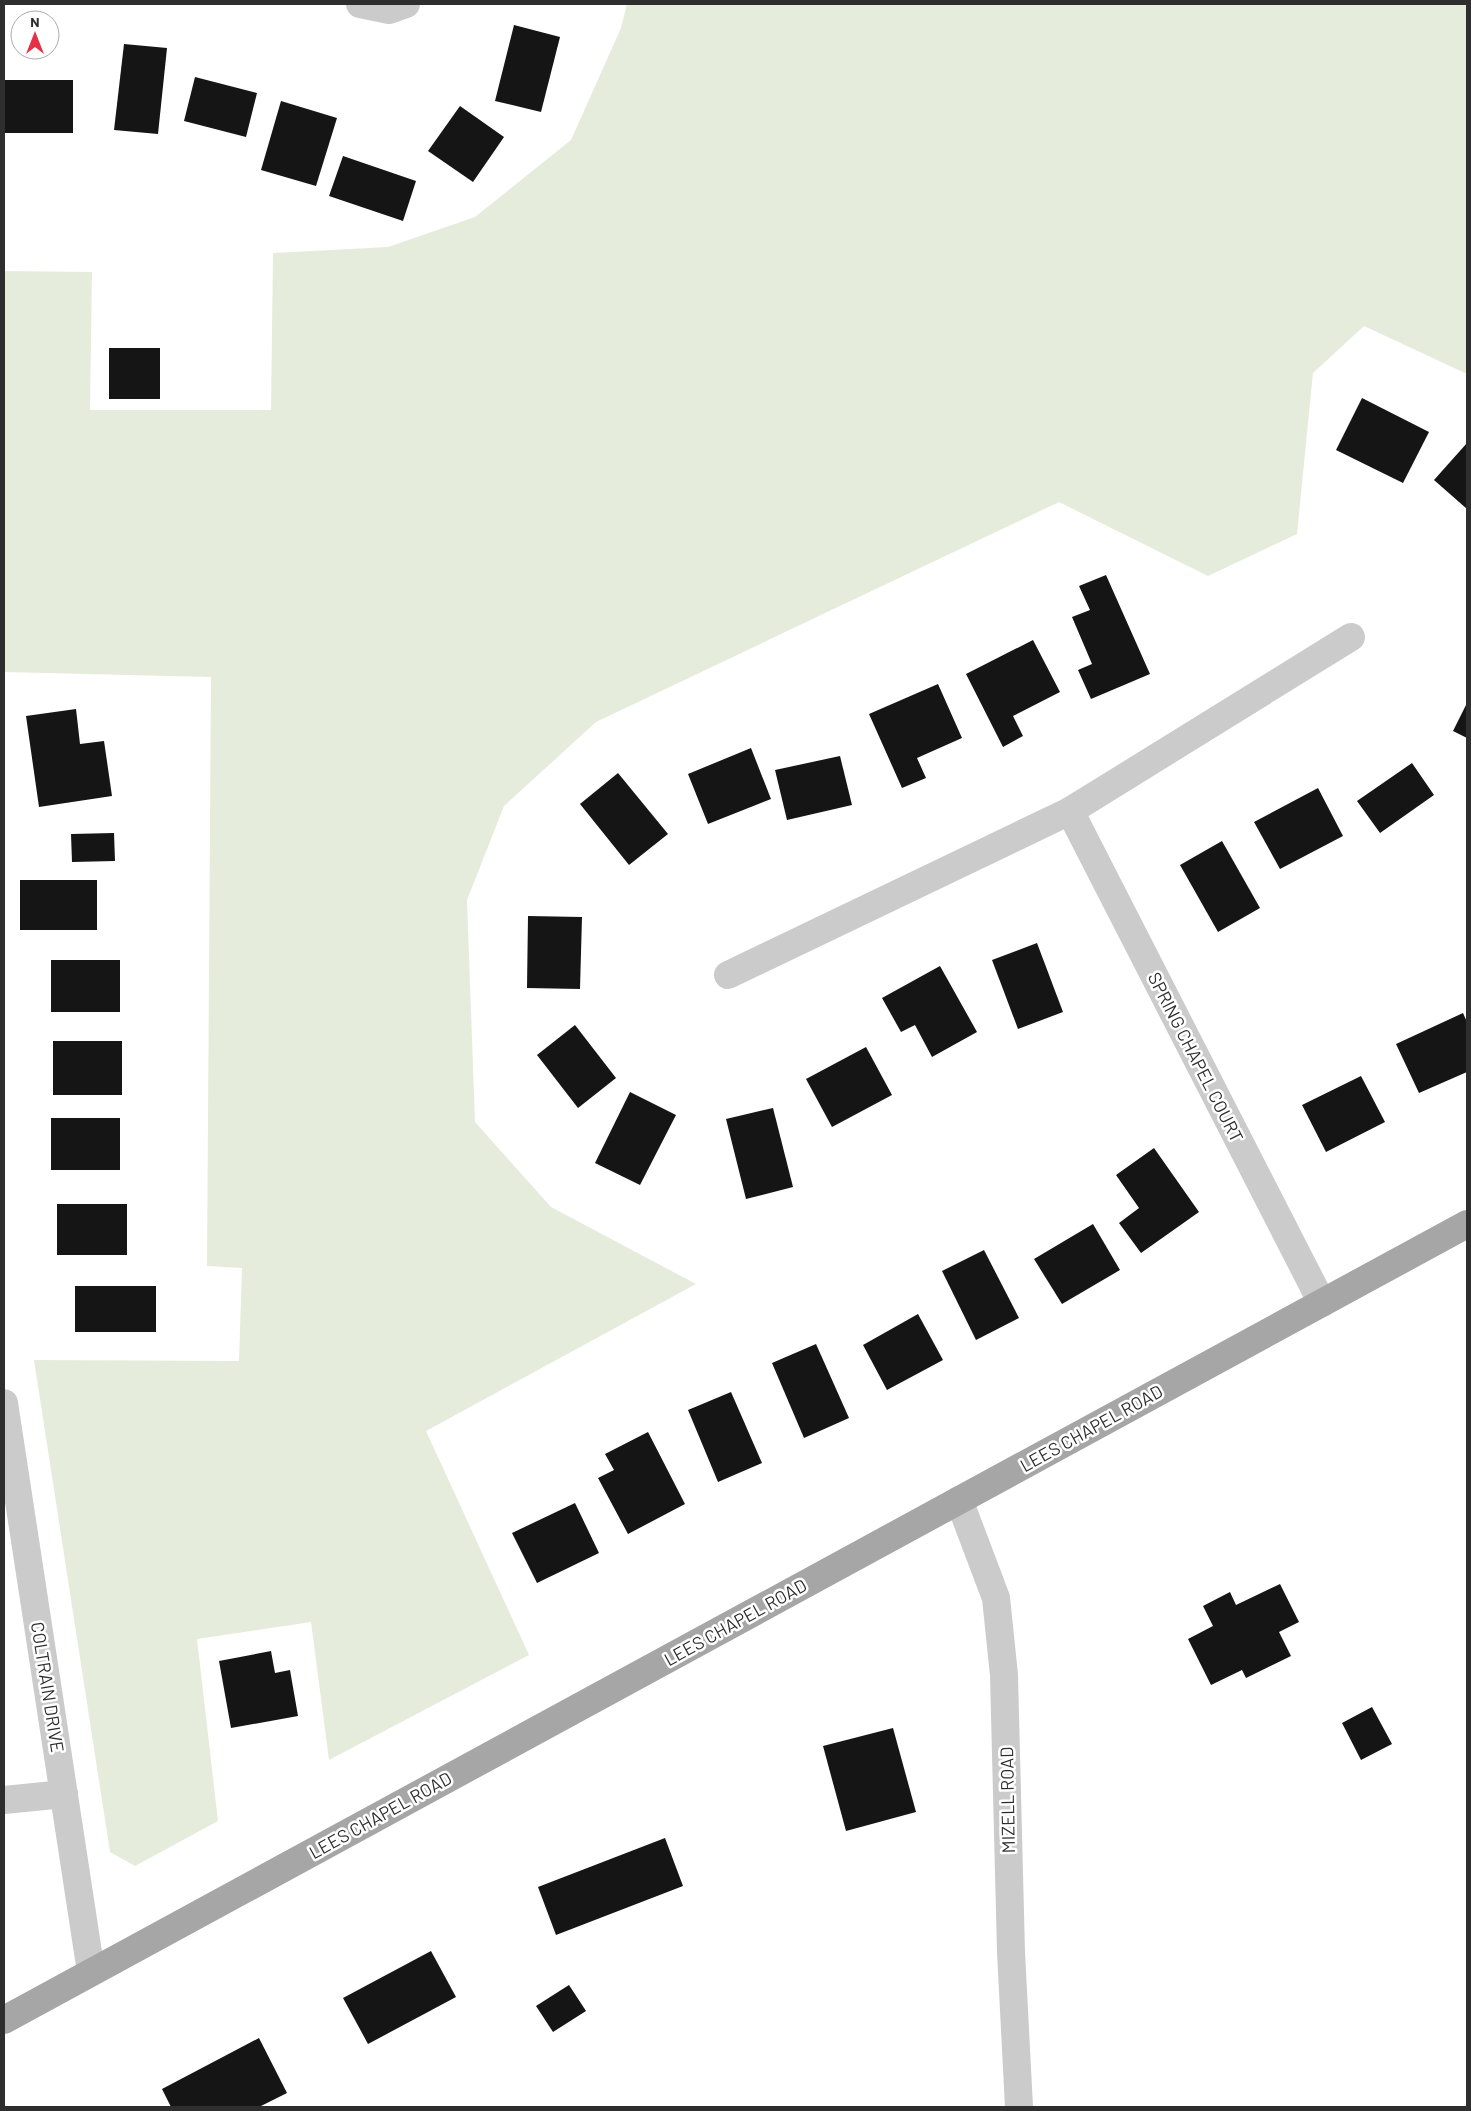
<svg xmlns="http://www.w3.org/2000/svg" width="1471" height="2111" font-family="Barlow,sans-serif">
	<rect width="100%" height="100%" fill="#fff"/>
	<path fill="#e5ecdc" d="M627,4H1467V374L1364,326L1313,373L1297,534L1208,576L1059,502L596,722L504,806L467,900L475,1122L551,1207L696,1284L426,1431L529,1655L329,1760L311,1622L197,1639L218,1821L135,1866L110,1852L34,1360L239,1361L242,1268L207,1266L211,677L4,672V271L92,272L90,410H271L273,253L388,247L475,217L571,140L621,28Z"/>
	<g fill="#151515">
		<path d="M514,25L560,37L541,112L495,101Z"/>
		<path d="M124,44L167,48L158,134L114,130Z"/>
		<path d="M195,77L257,93L246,137L184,121Z"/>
		<rect x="4" y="80" width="69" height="53"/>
		<path d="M281,101L337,118L316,186L261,170Z"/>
		<path d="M460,106L504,137L473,182L428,151Z"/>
		<path d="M343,156L416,181L403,221L329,196Z"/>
		<rect x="109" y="348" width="51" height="51"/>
		<path d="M1362,398L1429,432L1403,483L1336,450Z"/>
		<path d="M1467,443V509L1434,480Z"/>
		<path d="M1106,575L1150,674L1091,699L1078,670L1092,664L1072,617L1090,610L1079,586Z"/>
		<path d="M1033,640L1060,692L1013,716L1023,736L1003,747L966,674Z"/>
		<path d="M938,684L962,738L917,758L926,778L902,788L869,714Z"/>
		<path d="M1467,703V738L1453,731Z"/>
		<path d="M76,709L80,744L104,741L112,796L39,807L26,716Z"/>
		<path d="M751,748L771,799L708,824L688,774Z"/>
		<path d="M840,756L852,805L787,820L775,770Z"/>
		<path d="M1412,763L1434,795L1380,833L1357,801Z"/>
		<path d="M618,773L668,834L629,865L580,804Z"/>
		<path d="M1318,788L1343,836L1280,869L1254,822Z"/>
		<path d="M114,833L115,861L72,862L71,834Z"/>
		<path d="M1222,841L1260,908L1218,932L1180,865Z"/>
		<rect x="20" y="880" width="77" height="50"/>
		<path d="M528,916L582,917L580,989L527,988Z"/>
		<path d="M1037,943L1063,1012L1018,1029L992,960Z"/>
		<rect x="51" y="960" width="69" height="52"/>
		<path d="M940,966L977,1032L932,1057L915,1025L901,1032L882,998Z"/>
		<path d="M1463,1013L1467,1022V1072L1419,1093L1396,1044Z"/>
		<path d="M575,1025L616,1078L578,1108L537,1055Z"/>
		<rect x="53" y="1041" width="69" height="54"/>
		<path d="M866,1047L892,1095L832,1127L806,1079Z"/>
		<path d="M1361,1076L1385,1122L1326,1152L1302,1105Z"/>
		<path d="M630,1092L676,1115L640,1185L595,1163Z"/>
		<path d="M773,1108L793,1187L746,1199L726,1119Z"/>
		<rect x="51" y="1118" width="69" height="52"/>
		<path d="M1154,1148L1199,1212L1141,1253L1119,1223L1139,1208L1116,1175Z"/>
		<rect x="57" y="1204" width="70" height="51"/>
		<path d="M1093,1224L1120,1270L1062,1304L1034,1259Z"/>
		<path d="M984,1250L1019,1318L976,1340L942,1271Z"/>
		<rect x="75" y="1286" width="81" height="46"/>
		<path d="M918,1314L943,1360L887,1390L863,1345Z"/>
		<path d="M816,1344L849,1418L804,1438L772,1363Z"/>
		<path d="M731,1392L762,1463L718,1482L688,1410Z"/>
		<path d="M648,1432L685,1504L628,1534L598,1478L614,1470L605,1454Z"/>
		<path d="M575,1503L599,1553L537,1583L512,1533Z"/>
		<path d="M1280,1584L1299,1622L1279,1632L1291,1656L1246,1678L1242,1670L1211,1685L1188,1639L1213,1626L1203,1606L1230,1592L1236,1605Z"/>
		<path d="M271,1651L275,1673L290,1670L298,1716L231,1728L219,1661Z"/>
		<path d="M1372,1707L1392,1744L1361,1760L1342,1723Z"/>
		<path d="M893,1728L916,1812L846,1831L823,1746Z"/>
		<path d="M665,1838L683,1886L556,1935L538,1887Z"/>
		<path d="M431,1951L456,1997L368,2044L343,1998Z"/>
		<path d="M569,1985L586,2011L553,2032L536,2006Z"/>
		<path d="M259,2038L287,2093L259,2107H171L162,2089Z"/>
	</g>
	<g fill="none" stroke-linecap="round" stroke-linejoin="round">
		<g stroke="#cbcbcb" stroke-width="28">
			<path d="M360,4L389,10L406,4"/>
			<path d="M1070,811L1322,1303"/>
			<path d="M728,975L1070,811L1351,637"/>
			<path d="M4,1403L91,1972"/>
			<path d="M959,1500L996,1598L1004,1675L1011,1952L1019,2107"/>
			<path d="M4,1800L64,1794"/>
		</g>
		<path stroke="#a6a6a6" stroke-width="28" d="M4,2020L1467,1224"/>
	</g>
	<g text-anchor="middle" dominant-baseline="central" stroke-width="5" stroke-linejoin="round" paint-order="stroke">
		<g font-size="18" fill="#2e2e2e" stroke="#fff">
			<text transform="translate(1196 1057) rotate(63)">SPRING CHAPEL COURT</text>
			<text transform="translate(1091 1428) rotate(-29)">LEES CHAPEL ROAD</text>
			<text transform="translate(735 1622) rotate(-29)">LEES CHAPEL ROAD</text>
			<text transform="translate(48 1687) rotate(81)">COLTRAIN DRIVE</text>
			<text transform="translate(1007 1800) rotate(-91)">MIZELL ROAD</text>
			<text transform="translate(380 1815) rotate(-29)">LEES CHAPEL ROAD</text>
		</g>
	</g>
	<rect width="1471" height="2111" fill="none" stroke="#2e2e2e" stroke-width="10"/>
	<g transform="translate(35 35)"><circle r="24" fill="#ffffff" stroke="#ababab"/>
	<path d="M0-4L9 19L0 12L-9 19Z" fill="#e53047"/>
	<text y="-8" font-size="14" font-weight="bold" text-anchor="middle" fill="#2e2e2e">N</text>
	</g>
</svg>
